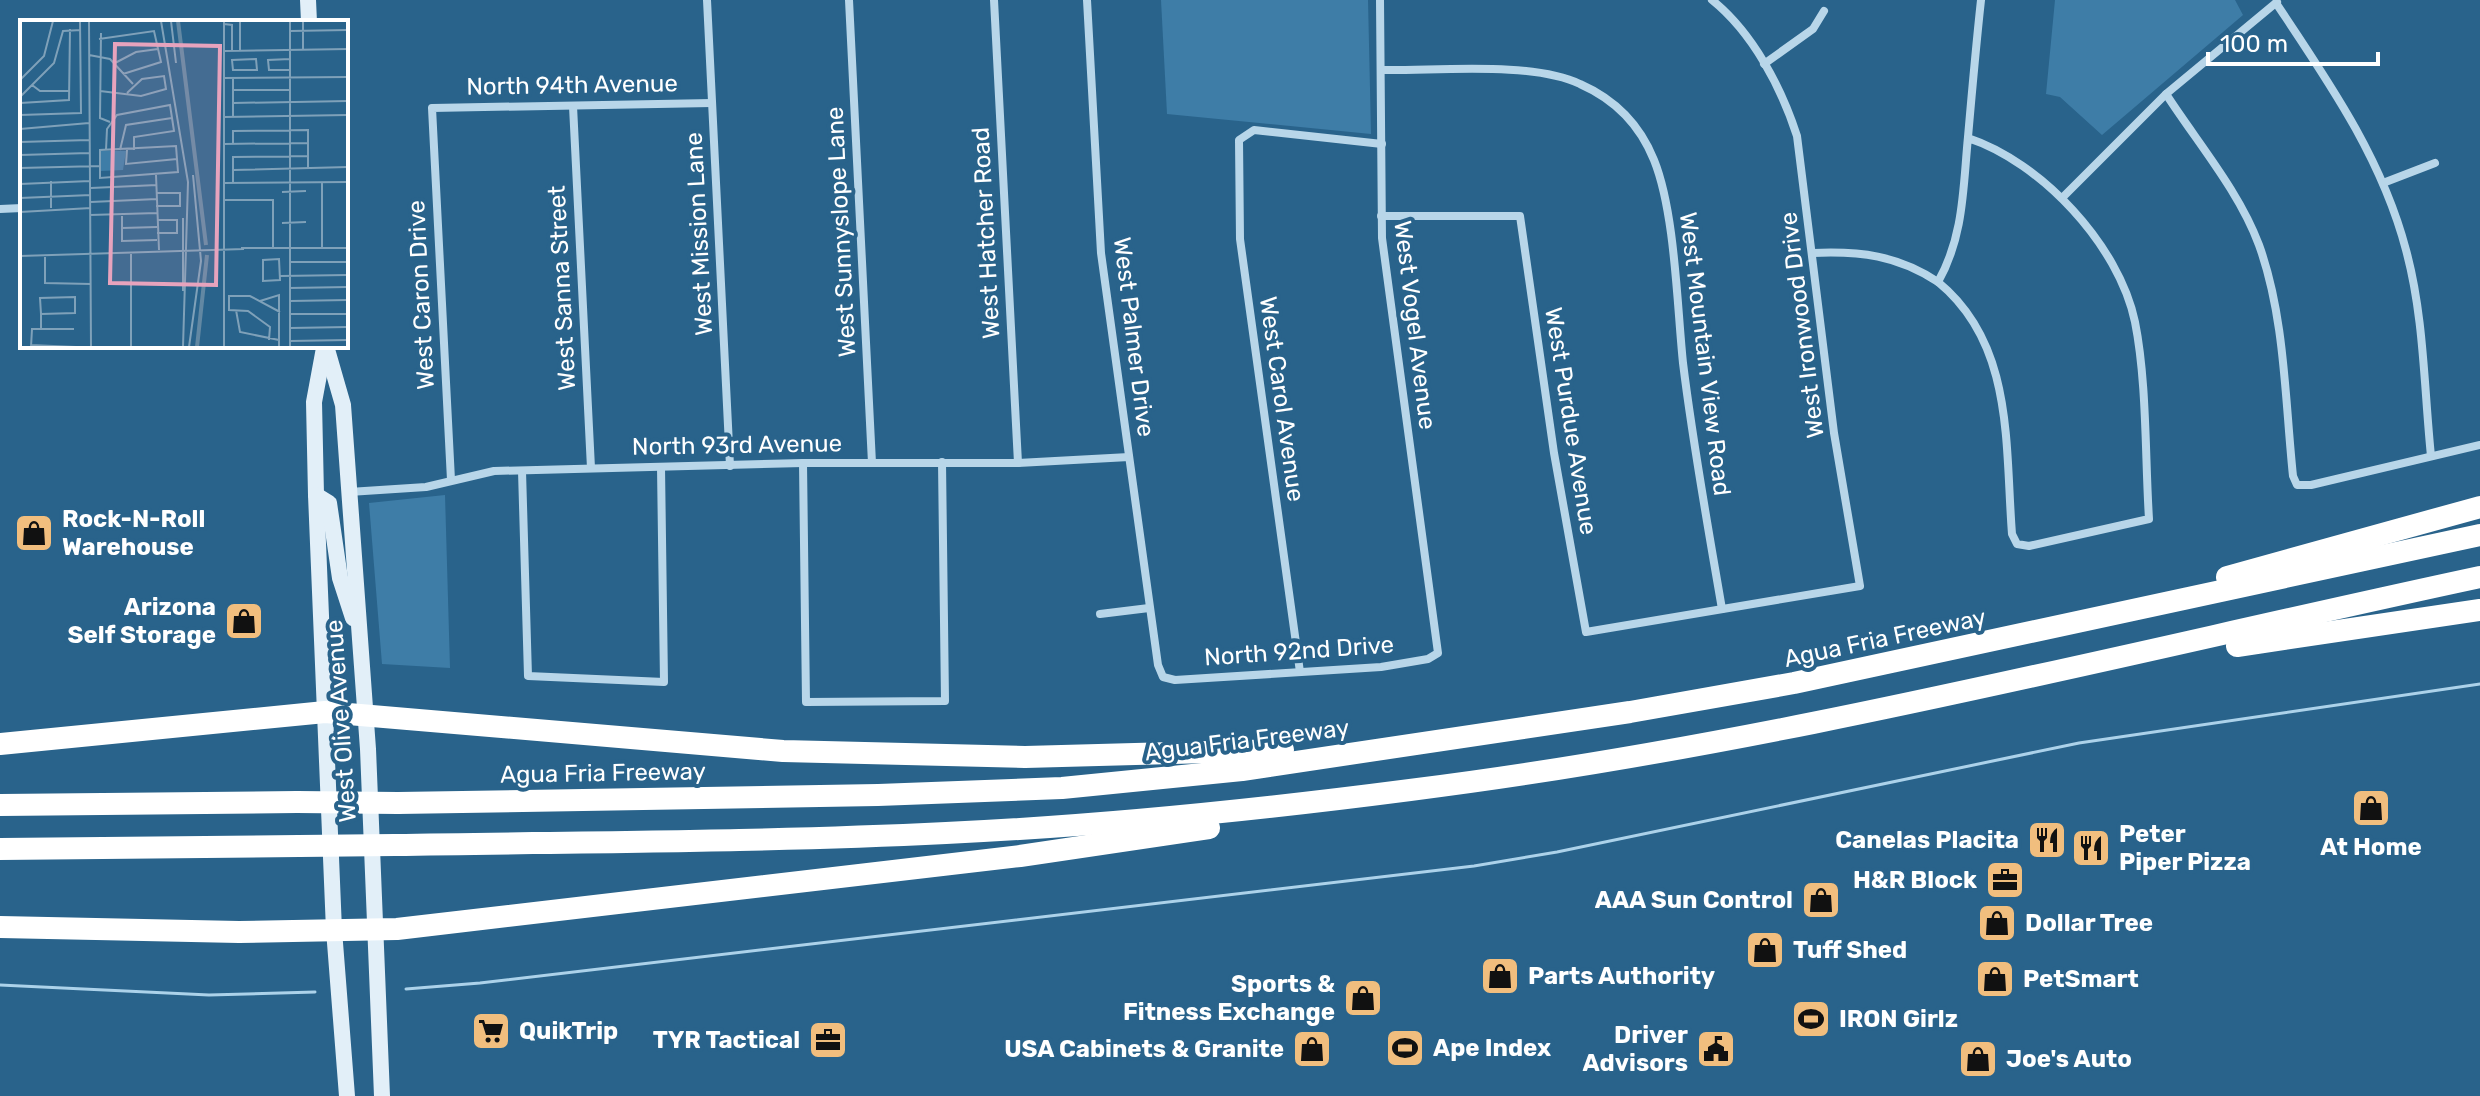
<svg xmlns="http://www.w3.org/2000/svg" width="2480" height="1096" font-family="Rubik,sans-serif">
	<rect width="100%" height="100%" fill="#29638b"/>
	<g fill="#3e7da7">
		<path d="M1161,0H1368L1371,134L1167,114Z"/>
		<path d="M2055,0H2235L2243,15L2102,135L2060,97L2046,94Z"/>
		<path d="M445,495L450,668L382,664L369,503Z"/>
	</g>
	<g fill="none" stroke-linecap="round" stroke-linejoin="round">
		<g stroke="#acd2ea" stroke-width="3">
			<path d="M0,985L209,995L315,992"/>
			<path d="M406,989L480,983L1474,866L1557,852L2079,743L2480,684"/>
		</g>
		<g stroke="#b8d6e9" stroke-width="8">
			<path d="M707,0L730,466"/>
			<path d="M849,0L872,463"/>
			<path d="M994,0L1018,463"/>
			<path d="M1087,0L1101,253L1158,665L1163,677L1175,680L1381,667L1428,659L1438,653L1382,238L1380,0"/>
			<path d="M2276,3C2328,81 2382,158 2406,250C2424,316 2424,388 2431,456"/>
			<path d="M1764,64L1813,29L1824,11"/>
			<path d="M1382,70C1437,71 1531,61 1580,84C1614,99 1640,125 1654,160C1675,212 1677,305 1683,363C1693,445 1708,527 1722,609"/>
			<path d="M2166,94C2197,142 2239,191 2259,245C2285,317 2285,400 2293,476L2297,485H2311L2480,445"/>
			<path d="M573,106L591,468"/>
			<path d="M1968,138C2041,162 2119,245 2135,322C2147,382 2145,457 2149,519L2029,546L2017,544L2012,534C2005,444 2014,344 1938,282C1964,236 1963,188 1968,137C1972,91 1976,46 1981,0"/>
			<path d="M2383,183L2435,163"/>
			<path d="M2062,198L2166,94L2277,2"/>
			<path d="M0,209L22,208"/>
			<path d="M1381,216H1520L1554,453L1586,632L1860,586L1834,433L1797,136C1781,87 1753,33 1712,0"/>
			<path d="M1813,253C1860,251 1897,255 1938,282"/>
			<path d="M803,463L806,702L945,701L942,462"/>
			<path d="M522,471L528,676L664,682L661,467"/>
			<path d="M451,480L432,108L712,103"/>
			<path d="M349,492L426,487L494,471L803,463H1018L1129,457"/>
			<path d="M1100,614L1149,608"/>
			<path d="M1300,672L1240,239L1239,140L1254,130L1382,144"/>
		</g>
		<g stroke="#e2eff8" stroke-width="16">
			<path d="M308,0L309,22"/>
			<path d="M326,346L343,405L368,749L382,1096"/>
			<path d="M324,348L314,402L316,495L334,930L347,1096"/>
			<path d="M316,495L329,503L340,578L353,618"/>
		</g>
		<g stroke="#fff" stroke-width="22">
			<path d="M2227,577L2480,507"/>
			<path d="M2237,646L2480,610"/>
			<path d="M0,744L325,712L783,751L1025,757L1283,750"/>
			<path d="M398,803L878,795L1062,788L1242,770L1630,712L1794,683L2480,535"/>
			<path d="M0,805L297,802"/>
			<path d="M395,845C578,842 762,842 946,833C1101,826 1256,810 1410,790C1771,745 2125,653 2480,577"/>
			<path d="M0,849L299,846"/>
			<path d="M0,927L239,932L397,929L1020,856L1209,828"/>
		</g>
		<g stroke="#fff" stroke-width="22">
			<path d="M297,802L398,803"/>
			<path d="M299,846L395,845"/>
		</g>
	</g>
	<defs>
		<symbol id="shop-square" viewBox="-11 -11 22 22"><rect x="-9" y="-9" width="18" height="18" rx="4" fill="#f1be7e" stroke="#29638b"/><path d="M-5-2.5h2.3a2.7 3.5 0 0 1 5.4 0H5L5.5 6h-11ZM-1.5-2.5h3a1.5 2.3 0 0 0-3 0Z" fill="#111"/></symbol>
		<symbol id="restaurant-square" viewBox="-11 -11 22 22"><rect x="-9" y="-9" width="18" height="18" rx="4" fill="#f1be7e" stroke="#29638b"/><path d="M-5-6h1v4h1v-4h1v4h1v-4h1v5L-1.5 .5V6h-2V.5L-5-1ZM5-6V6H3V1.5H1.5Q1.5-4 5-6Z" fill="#111"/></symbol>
		<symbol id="office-square" viewBox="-11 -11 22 22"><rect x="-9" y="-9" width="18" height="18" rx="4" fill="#f1be7e" stroke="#29638b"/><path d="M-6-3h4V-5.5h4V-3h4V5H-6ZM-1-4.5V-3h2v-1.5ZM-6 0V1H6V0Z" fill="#111"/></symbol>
		<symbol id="stadium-square" viewBox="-11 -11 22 22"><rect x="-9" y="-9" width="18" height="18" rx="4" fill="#f1be7e" stroke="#29638b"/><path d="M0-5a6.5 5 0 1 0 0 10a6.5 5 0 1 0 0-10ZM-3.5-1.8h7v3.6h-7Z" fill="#111"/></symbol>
		<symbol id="supermarket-square" viewBox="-11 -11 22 22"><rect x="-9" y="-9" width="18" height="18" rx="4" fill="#f1be7e" stroke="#29638b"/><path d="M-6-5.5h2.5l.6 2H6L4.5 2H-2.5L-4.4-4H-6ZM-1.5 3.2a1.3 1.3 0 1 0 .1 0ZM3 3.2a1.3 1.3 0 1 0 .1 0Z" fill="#111"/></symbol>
		<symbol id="civic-square" viewBox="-11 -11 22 22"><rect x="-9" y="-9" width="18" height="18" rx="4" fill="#f1be7e" stroke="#29638b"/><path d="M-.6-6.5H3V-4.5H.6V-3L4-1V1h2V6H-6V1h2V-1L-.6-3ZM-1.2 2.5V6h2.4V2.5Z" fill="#111"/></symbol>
	</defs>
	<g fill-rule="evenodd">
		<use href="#shop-square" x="12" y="511" width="44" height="44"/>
		<use href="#shop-square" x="222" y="599" width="44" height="44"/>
		<use href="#shop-square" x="2349" y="786" width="44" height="44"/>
		<use href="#restaurant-square" x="2025" y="818" width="44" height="44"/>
		<use href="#restaurant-square" x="2069" y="826" width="44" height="44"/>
		<use href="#office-square" x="1983" y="858" width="44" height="44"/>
		<use href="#shop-square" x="1799" y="878" width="44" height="44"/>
		<use href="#shop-square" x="1975" y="901" width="44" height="44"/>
		<use href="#shop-square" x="1743" y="928" width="44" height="44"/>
		<use href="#shop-square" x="1478" y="954" width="44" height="44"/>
		<use href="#shop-square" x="1973" y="957" width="44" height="44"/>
		<use href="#shop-square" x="1341" y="976" width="44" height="44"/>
		<use href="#stadium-square" x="1789" y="997" width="44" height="44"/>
		<use href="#supermarket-square" x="469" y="1009" width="44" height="44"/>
		<use href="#office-square" x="806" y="1018" width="44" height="44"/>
		<use href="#stadium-square" x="1383" y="1026" width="44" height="44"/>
		<use href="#shop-square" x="1290" y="1027" width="44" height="44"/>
		<use href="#civic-square" x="1694" y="1027" width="44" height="44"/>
		<use href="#shop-square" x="1956" y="1037" width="44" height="44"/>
	</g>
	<g text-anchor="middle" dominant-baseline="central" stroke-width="8" stroke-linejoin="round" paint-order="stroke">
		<g font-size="24" fill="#fff" stroke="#29638b">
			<text transform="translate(572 85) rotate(-1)">North 94th Avenue</text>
			<text transform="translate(841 232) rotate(-93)">West Sunnyslope Lane</text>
			<text transform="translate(986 233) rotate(-93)">West Hatcher Road</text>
			<text transform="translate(699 234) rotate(-93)">West Mission Lane</text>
			<text transform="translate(562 288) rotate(-93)">West Sanna Street</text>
			<text transform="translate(421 295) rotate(-93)">West Caron Drive</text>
			<text transform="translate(1415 325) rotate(83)">West Vogel Avenue</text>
			<text transform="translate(1802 325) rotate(-97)">West Ironwood Drive</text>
			<text transform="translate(1134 337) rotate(83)">West Palmer Drive</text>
			<text transform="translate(1705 354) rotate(83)">West Mountain View Road</text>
			<text transform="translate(1282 399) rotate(82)">West Carol Avenue</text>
			<text transform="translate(1571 421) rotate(81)">West Purdue Avenue</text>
			<text transform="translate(737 445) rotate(-1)">North 93rd Avenue</text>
			<text transform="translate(1885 638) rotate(-12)">Agua Fria Freeway</text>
			<text transform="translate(1299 651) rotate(-4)">North 92nd Drive</text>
			<text transform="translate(341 721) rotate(-94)">West Olive Avenue</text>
			<text transform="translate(1247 740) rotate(-7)">Agua Fria Freeway</text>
			<text transform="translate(603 773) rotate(-1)">Agua Fria Freeway</text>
		</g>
		<g font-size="24" font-weight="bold" fill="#fff" stroke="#29638b" text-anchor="start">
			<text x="62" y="519">Rock-N-Roll<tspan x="62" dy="28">Warehouse</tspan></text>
			<text x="216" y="607" text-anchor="end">Arizona<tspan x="216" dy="28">Self Storage</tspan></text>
			<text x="2119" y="834">Peter<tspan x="2119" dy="28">Piper Pizza</tspan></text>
			<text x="2019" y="840" text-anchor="end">Canelas Placita</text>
			<text x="2371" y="847" text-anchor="middle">At Home</text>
			<text x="1977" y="880" text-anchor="end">H&amp;R Block</text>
			<text x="1793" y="900" text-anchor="end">AAA Sun Control</text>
			<text x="2025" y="923">Dollar Tree</text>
			<text x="1793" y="950">Tuff Shed</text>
			<text x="1528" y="976">Parts Authority</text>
			<text x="2023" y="979">PetSmart</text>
			<text x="1335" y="984" text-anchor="end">Sports &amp;<tspan x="1335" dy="28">Fitness Exchange</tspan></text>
			<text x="1839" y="1019">IRON Girlz</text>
			<text x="519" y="1031">QuikTrip</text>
			<text x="1688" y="1035" text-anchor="end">Driver<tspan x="1688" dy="28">Advisors</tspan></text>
			<text x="800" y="1040" text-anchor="end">TYR Tactical</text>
			<text x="1433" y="1048">Ape Index</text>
			<text x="1284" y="1049" text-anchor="end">USA Cabinets &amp; Granite</text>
			<text x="2006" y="1059">Joe's Auto</text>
		</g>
	</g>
	<g transform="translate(20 20)">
		<rect width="328" height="328" fill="#29638b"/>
		<path d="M81,131H106L103,150L81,151Z" fill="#3e7da7"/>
		<path fill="none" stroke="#6288a3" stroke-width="4" d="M158,1L186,225M177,327L187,235"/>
		<path fill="none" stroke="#7fa1b9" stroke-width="2" d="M69,1L71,327M141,1L168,162L163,327M151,1L156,43M204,1V327M204,4L212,5V31M270,11L328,10M81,13L80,98L90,102M79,19L134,11L141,42L103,54M283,30V1M204,31L328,29M220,31V1M69,35L90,39L113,64M236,39L237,50H213L212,40ZM95,43L116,32L138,29M270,50H249L248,40L270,39M204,58L328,57M213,58V97M0,60L24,36L33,1M12,65L20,71H50M213,70H270M80,71L121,76L146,69L144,56L122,59L107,73M0,77L34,43L43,11L61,10M0,83L49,80L50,9M213,83L328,81M0,95L61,93L60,1M204,97L328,95M0,109L69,103M0,122L69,120M204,124L288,123M213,124V111L288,110V149M156,126L158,152L80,158V130ZM86,130L87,109L97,95L150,85L154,111L114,117V130M100,130L106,105L152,98M107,130L106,144L157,139M0,135L69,133M0,148L80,146M213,150L328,147M136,155L139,230M31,161V188M203,163L328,162M213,163V137L288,136M0,164L70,161M71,168L137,165M262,172L286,171M0,178L71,175M204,180H253V228M71,182L137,179M136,186H160V173H137M0,192L71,188M102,194V221L137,220M70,195L137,193M137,200H157V213H137M262,203L286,202M102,208L137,207M221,228H328M302,228V162M111,232V327M25,235V263L71,264M0,236L224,229M259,239L260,260L243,261V240ZM269,242H328M260,256L328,255M269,268L328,267M163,271V198M240,281L259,275V327M270,281L328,280M216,290L220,312L259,320M21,294L55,293V277L20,278L21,294V309M270,294H328M270,308L328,307M249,320L250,307L228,291L209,290V276H230L260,292M270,321L328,320M11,325L56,327M11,327L12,309H54M169,327L181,241L173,155M270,327V1"/>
		<path fill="#e7a3bd" fill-opacity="0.15" stroke="#e7a3bd" stroke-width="4" d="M95,24L200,26L196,265L90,263Z"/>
		<rect width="328" height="328" fill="none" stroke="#fff" stroke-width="4"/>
	</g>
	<path d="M2208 52v12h170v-12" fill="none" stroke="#ffffff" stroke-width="4"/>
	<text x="2220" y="52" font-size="24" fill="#ffffff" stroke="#29638b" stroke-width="6" paint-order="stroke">100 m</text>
</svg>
